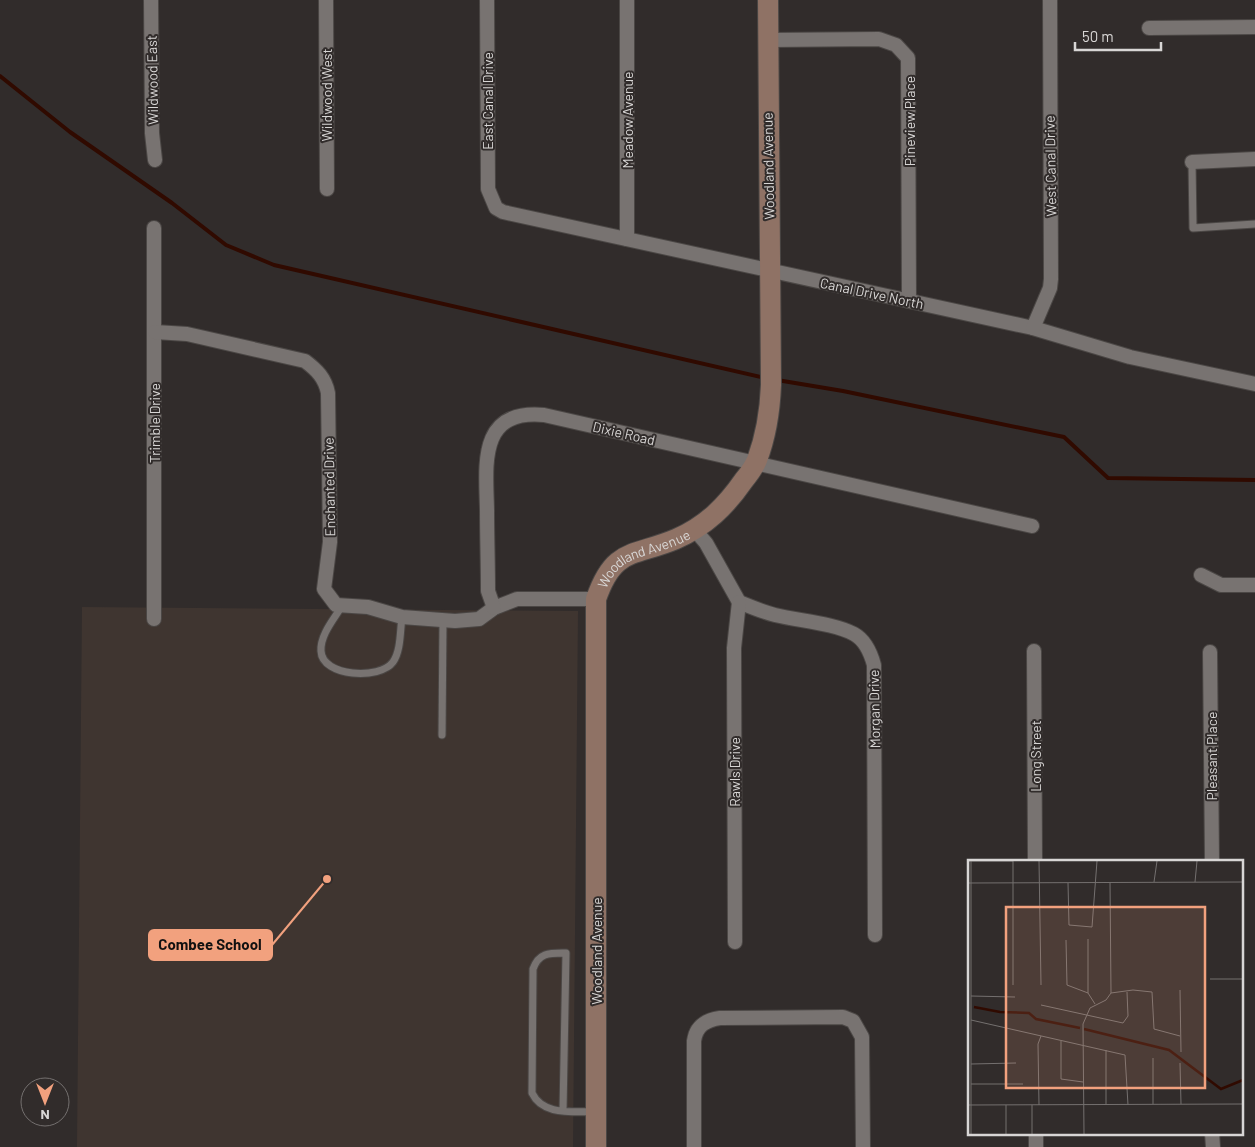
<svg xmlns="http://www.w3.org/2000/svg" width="1255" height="1147" font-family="Barlow,sans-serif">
	<rect width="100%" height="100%" fill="#312c2b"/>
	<path fill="#3f3530" d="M82,607L578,611L573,1147H77Z"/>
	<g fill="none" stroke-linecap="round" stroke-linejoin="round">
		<g stroke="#300a00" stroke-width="4">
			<path d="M0,76L70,132L172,203L226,245L274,265L765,378"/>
			<path d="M777,380L843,391L1064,437L1108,478L1255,480"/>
		</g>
		<defs>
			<g id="lane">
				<path d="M1192,162L1193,228L1255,224"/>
				<path d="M342,606C334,619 320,635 321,651C322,677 380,680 393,662C401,651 400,631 402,617"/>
				<path d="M442,735L443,621"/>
				<path d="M563,1111L566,953C550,953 539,952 533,969L532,1093C543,1116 573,1111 594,1112"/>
			</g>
			<g id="street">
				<path d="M151,0L152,133L155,160"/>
				<path d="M326,0L327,189"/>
				<path d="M487,0L488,189L496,208L503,212L1033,328L1130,357L1255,384"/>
				<path d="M627,0V239"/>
				<path d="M1149,28L1255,27"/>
				<path d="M768,40L879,39L896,45L908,58L909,301"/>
				<path d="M1192,162L1255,159"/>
				<path d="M154,228V619"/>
				<path d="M1033,328L1050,288L1051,279L1050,0"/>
				<path d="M155,332L187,334L305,361C317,370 325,378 328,393L330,542L324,589L336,605L368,607L402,617L455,621L479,619L494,608L517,599H596"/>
				<path d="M694,529L706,543L739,602C751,607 763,612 775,615C799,621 833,623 854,634C865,640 871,654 874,665L875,935"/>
				<path d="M1201,575L1221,585H1255"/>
				<path d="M494,608L488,591C488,564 487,537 487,510C486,464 478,409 544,415L1032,526"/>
				<path d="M1034,651L1035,861"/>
				<path d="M1210,652L1212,861"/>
				<path d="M735,942L734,648L739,602"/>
				<path d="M1036,1133V1147"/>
				<path d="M1212,1133L1213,1147"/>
				<path d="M694,1147V1041C696,1026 706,1020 720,1018L843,1017L853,1021L862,1037L863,1147"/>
			</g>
			<g id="secondary">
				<path id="s1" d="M596,1147V599C614,547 633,557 676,539C706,526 726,506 744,480C749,474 754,467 757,460C766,436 770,411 771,385L768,0"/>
			</g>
		</defs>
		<use href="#lane" stroke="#4b4745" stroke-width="9"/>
		<use href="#street" stroke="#4b4745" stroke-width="16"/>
		<use href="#secondary" stroke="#4b4745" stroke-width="22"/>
		<use href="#lane" stroke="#787371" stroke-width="7"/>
		<use href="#street" stroke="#787371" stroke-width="14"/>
		<use href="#secondary" stroke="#8f7265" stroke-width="20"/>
	</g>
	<g text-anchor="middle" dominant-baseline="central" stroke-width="4" stroke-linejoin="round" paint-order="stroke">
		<g font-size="14" fill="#d8d6d5" stroke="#312c2b">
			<text transform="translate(152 80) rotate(-91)">Wildwood East</text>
			<text transform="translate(326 95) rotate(-90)">Wildwood West</text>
			<text transform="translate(487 101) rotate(-90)">East Canal Drive</text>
			<text transform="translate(627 120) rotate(-90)">Meadow Avenue</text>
			<text transform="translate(909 121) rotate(-90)">Pineview Place</text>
			<text transform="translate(768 166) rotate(-91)">Woodland Avenue</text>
			<text transform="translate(1050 166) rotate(-91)">West Canal Drive</text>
			<text transform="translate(872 293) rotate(12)">Canal Drive North</text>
			<text transform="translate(154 423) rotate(-90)">Trimble Drive</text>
			<text transform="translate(624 433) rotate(13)">Dixie Road</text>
			<text transform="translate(329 487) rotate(-91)">Enchanted Drive</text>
			<text stroke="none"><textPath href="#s1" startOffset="615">Woodland Avenue</textPath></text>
			<text transform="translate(874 709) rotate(-91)">Morgan Drive</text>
			<text transform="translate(1035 756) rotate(-90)">Long Street</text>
			<text transform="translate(1211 756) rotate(-90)">Pleasant Place</text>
			<text transform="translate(734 772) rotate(-90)">Rawls Drive</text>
			<text transform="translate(596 951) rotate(-90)">Woodland Avenue</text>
		</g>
	</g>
	<g transform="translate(968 860)">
		<rect width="275" height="275" fill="#312c2b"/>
		<path fill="none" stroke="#300a00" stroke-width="2.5" d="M6,147L32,152L61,153L68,159L112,168M116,169L201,190L253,229L275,220"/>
		<path fill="none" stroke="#74706f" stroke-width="1" d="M0,1H45M3,1V274M45,1V125M71,1L73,125M186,22L189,1M227,22L229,1M0,23L275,22M100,23L101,65L124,67L129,1M98,80L99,125L120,133L127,144M242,119H275M212,130L213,192M120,133V79M143,133L165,130L184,132L186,169L212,176M3,136L47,137M73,145L155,163L160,156L159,132M3,160L157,195L160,245M93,181V219L115,222M138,190V245M185,198V244M212,203L213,244M3,204L48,203M3,224H55M0,245L275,244M38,245V274M64,245V274M71,245L70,184L73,176M116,274L115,164L122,148L138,140L143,133L142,22"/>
		<path fill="#f2a17e" fill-opacity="0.15" stroke="#f2a17e" stroke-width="2.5" d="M38,47H237V228H38Z"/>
		<rect width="275" height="275" fill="none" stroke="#d8d6d5" stroke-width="2.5"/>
	</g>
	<path fill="none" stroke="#f2a17e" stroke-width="2" d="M327 879L272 945"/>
	<circle fill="#f2a17e" stroke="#312c2b" stroke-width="2" cx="327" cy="879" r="5"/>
	<rect fill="#f2a17e" stroke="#f2a17e" stroke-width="2" x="149" y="930" width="123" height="30" rx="5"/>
	<g font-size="15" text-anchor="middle" font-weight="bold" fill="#111">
		<text x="210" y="950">Combee School</text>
	</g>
	<g transform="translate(45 1102) rotate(180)"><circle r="24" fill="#312c2b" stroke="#74706f"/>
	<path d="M0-4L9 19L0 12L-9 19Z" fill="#f2a17e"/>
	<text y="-8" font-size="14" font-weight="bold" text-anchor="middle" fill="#d8d6d5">N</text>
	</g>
	<path d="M1075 42v8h86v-8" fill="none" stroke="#d8d6d5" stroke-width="2.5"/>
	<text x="1082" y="42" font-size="15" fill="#d8d6d5" stroke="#312c2b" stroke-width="4" paint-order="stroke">50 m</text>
</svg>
